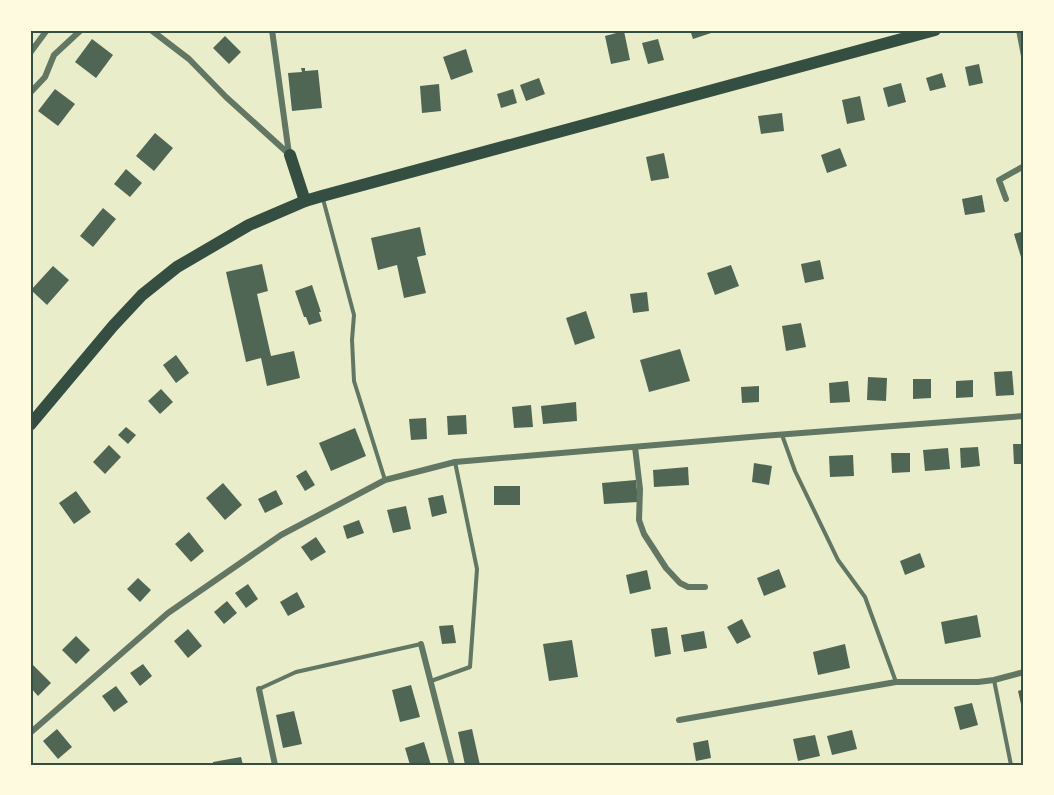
<svg xmlns="http://www.w3.org/2000/svg" width="1054" height="795" font-family="'Open Sans',sans-serif">
	<rect width="100%" height="100%" fill="#e9edc9"/>
	<g fill="#4f6655">
		<path d="M690,30H720L693,39Z"/>
		<path d="M624,31L630,60L611,64L605,36Z"/>
		<path d="M225,36L241,52L229,64L213,48Z"/>
		<path d="M92,39L113,55L96,78L75,62Z"/>
		<path d="M658,39L664,60L648,64L642,43Z"/>
		<path d="M466,49L473,72L451,80L443,57Z"/>
		<path d="M979,64L983,83L969,86L965,67Z"/>
		<path d="M301,68H305V71L318,70L322,108L292,111L288,73L302,72Z"/>
		<path d="M942,73L946,87L930,91L926,78Z"/>
		<path d="M539,78L545,94L526,101L520,85Z"/>
		<path d="M901,83L906,102L888,107L883,88Z"/>
		<path d="M439,84L441,111L422,113L420,86Z"/>
		<path d="M55,89L75,104L58,126L38,111Z"/>
		<path d="M513,89L517,103L501,108L497,94Z"/>
		<path d="M860,96L865,120L847,124L842,100Z"/>
		<path d="M782,113L784,131L761,134L758,116Z"/>
		<path d="M155,133L173,148L154,171L136,156Z"/>
		<path d="M840,148L847,166L827,173L821,155Z"/>
		<path d="M664,153L669,178L651,181L646,157Z"/>
		<path d="M126,169L142,183L130,197L114,184Z"/>
		<path d="M982,195L985,212L965,215L962,199Z"/>
		<path d="M103,208L116,219L93,247L80,236Z"/>
		<path d="M420,227L426,255L417,257L426,293L404,298L397,265L378,270L371,238Z"/>
		<path d="M1024,231V256L1021,257L1014,234Z"/>
		<path d="M820,260L824,279L805,283L801,264Z"/>
		<path d="M262,264L268,291L257,294L271,356L294,351L300,378L267,386L261,358L246,362L226,272Z"/>
		<path d="M731,265L739,286L715,295L707,273Z"/>
		<path d="M53,266L69,280L47,305L31,290Z"/>
		<path d="M312,285L321,312H319L322,321L309,325L306,317H304L295,291Z"/>
		<path d="M647,292L649,311L633,313L630,294Z"/>
		<path d="M586,311L595,338L575,345L566,318Z"/>
		<path d="M801,323L806,347L786,351L782,326Z"/>
		<path d="M680,349L690,381L649,392L640,360Z"/>
		<path d="M176,355L189,373L176,383L163,365Z"/>
		<path d="M1012,371L1014,395L996,396L994,372Z"/>
		<path d="M868,377L887,378L886,401L867,400Z"/>
		<path d="M913,379H931V398L913,399Z"/>
		<path d="M973,380V397L956,398V381Z"/>
		<path d="M848,381L850,402L830,403L829,383Z"/>
		<path d="M759,386V402L742,403L741,387Z"/>
		<path d="M161,389L173,402L160,414L148,401Z"/>
		<path d="M576,402L577,421L543,424L541,406Z"/>
		<path d="M531,405L533,427L514,428L512,407Z"/>
		<path d="M466,415L467,434L448,435L447,416Z"/>
		<path d="M426,418L427,439L411,440L409,419Z"/>
		<path d="M126,427L136,435L128,444L118,435Z"/>
		<path d="M355,428L366,456L331,471L319,443Z"/>
		<path d="M1013,444H1024V464H1014Z"/>
		<path d="M109,445L121,457L105,474L93,462Z"/>
		<path d="M978,447L980,466L961,468L960,448Z"/>
		<path d="M948,448L950,469L925,471L923,450Z"/>
		<path d="M891,453H910V472L892,473Z"/>
		<path d="M853,455L854,476L830,477L829,456Z"/>
		<path d="M754,463L772,466L769,485L752,482Z"/>
		<path d="M688,467L689,485L654,487L653,470Z"/>
		<path d="M306,470L315,485L305,491L296,476Z"/>
		<path d="M636,480L638,502L604,504L602,483Z"/>
		<path d="M223,483L242,505L225,520L206,498Z"/>
		<rect x="494" y="486" width="26" height="19"/>
		<path d="M276,490L283,504L265,513L258,499Z"/>
		<path d="M76,491L91,512L74,524L59,503Z"/>
		<path d="M443,495L447,513L432,517L428,498Z"/>
		<path d="M406,506L411,529L393,533L387,510Z"/>
		<path d="M359,520L364,533L347,539L343,526Z"/>
		<path d="M189,532L204,551L191,562L175,544Z"/>
		<path d="M316,537L326,552L311,561L301,547Z"/>
		<path d="M920,553L925,567L905,575L900,561Z"/>
		<path d="M779,569L786,587L764,596L757,578Z"/>
		<path d="M647,570L651,589L630,594L626,575Z"/>
		<path d="M138,578L151,590L140,602L127,589Z"/>
		<path d="M248,584L258,599L246,608L235,593Z"/>
		<path d="M297,592L305,607L288,616L280,602Z"/>
		<path d="M227,601L237,613L224,624L214,612Z"/>
		<path d="M977,615L981,637L945,644L941,622Z"/>
		<path d="M742,619L751,637L737,644L727,627Z"/>
		<path d="M453,625L456,643L442,644L439,626Z"/>
		<path d="M667,627L671,654L655,657L651,629Z"/>
		<path d="M188,629L202,646L188,658L174,641Z"/>
		<path d="M704,631L707,648L684,652L681,635Z"/>
		<path d="M76,636L90,650L76,664L62,650Z"/>
		<path d="M572,640L578,677L549,681L543,644Z"/>
		<path d="M845,644L850,668L818,675L813,652Z"/>
		<path d="M143,664L152,676L140,686L130,673Z"/>
		<path d="M33,665L51,683L38,696L30,687V669Z"/>
		<path d="M411,685L420,717L400,722L392,690Z"/>
		<path d="M116,686L128,702L114,712L102,696Z"/>
		<path d="M1024,689V713H1023L1018,691Z"/>
		<path d="M972,703L978,725L960,730L954,707Z"/>
		<path d="M294,711L302,744L283,748L276,715Z"/>
		<path d="M57,729L72,747L58,759L43,741Z"/>
		<path d="M472,729L480,765H465L458,732Z"/>
		<path d="M852,730L857,749L832,755L827,736Z"/>
		<path d="M815,735L820,756L798,761L793,739Z"/>
		<path d="M708,740L711,758L696,761L693,743Z"/>
		<path d="M424,742L431,765H410L405,748Z"/>
		<path d="M241,757L243,765H213V762Z"/>
	</g>
	<g fill="none" stroke-linecap="round" stroke-linejoin="round">
		<g stroke="#617663" stroke-width="4">
			<path d="M323,199L354,315L352,340L354,381L385,480"/>
			<path d="M782,435L795,471L838,560L865,597L896,682"/>
			<path d="M994,680L1011,765"/>
			<path d="M431,681L470,667L477,569L455,462"/>
			<path d="M259,689L296,672L421,644"/>
		</g>
		<g stroke="#617663" stroke-width="6">
			<path d="M151,30L189,59L226,97L290,155"/>
			<path d="M272,30L289,154"/>
			<path d="M1019,30L1024,56"/>
			<path d="M30,53L47,30"/>
			<path d="M30,93L45,77L54,55L81,30"/>
			<path d="M1006,199L999,180L1024,166"/>
			<path d="M635,447L640,489L639,520L644,534L666,568L680,583L688,587H705"/>
			<path d="M421,644L452,765"/>
			<path d="M259,689L275,765"/>
			<path d="M679,720L896,682H978L994,680L1024,672"/>
			<path d="M30,733L168,613L281,535L385,480L455,462L762,436L1024,416"/>
		</g>
		<g stroke="#344e41" stroke-width="12">
			<path d="M290,155L305,201"/>
			<path d="M30,425L113,326L142,295L177,267L249,225L305,201L322,196L935,30"/>
		</g>
	</g>
	<rect width="1054" height="795" fill="none" stroke="#fefae0" stroke-width="63"/>
	<rect x="32" y="32" width="990" height="732" fill="none" stroke="#344e41" stroke-width="2"/>
</svg>
